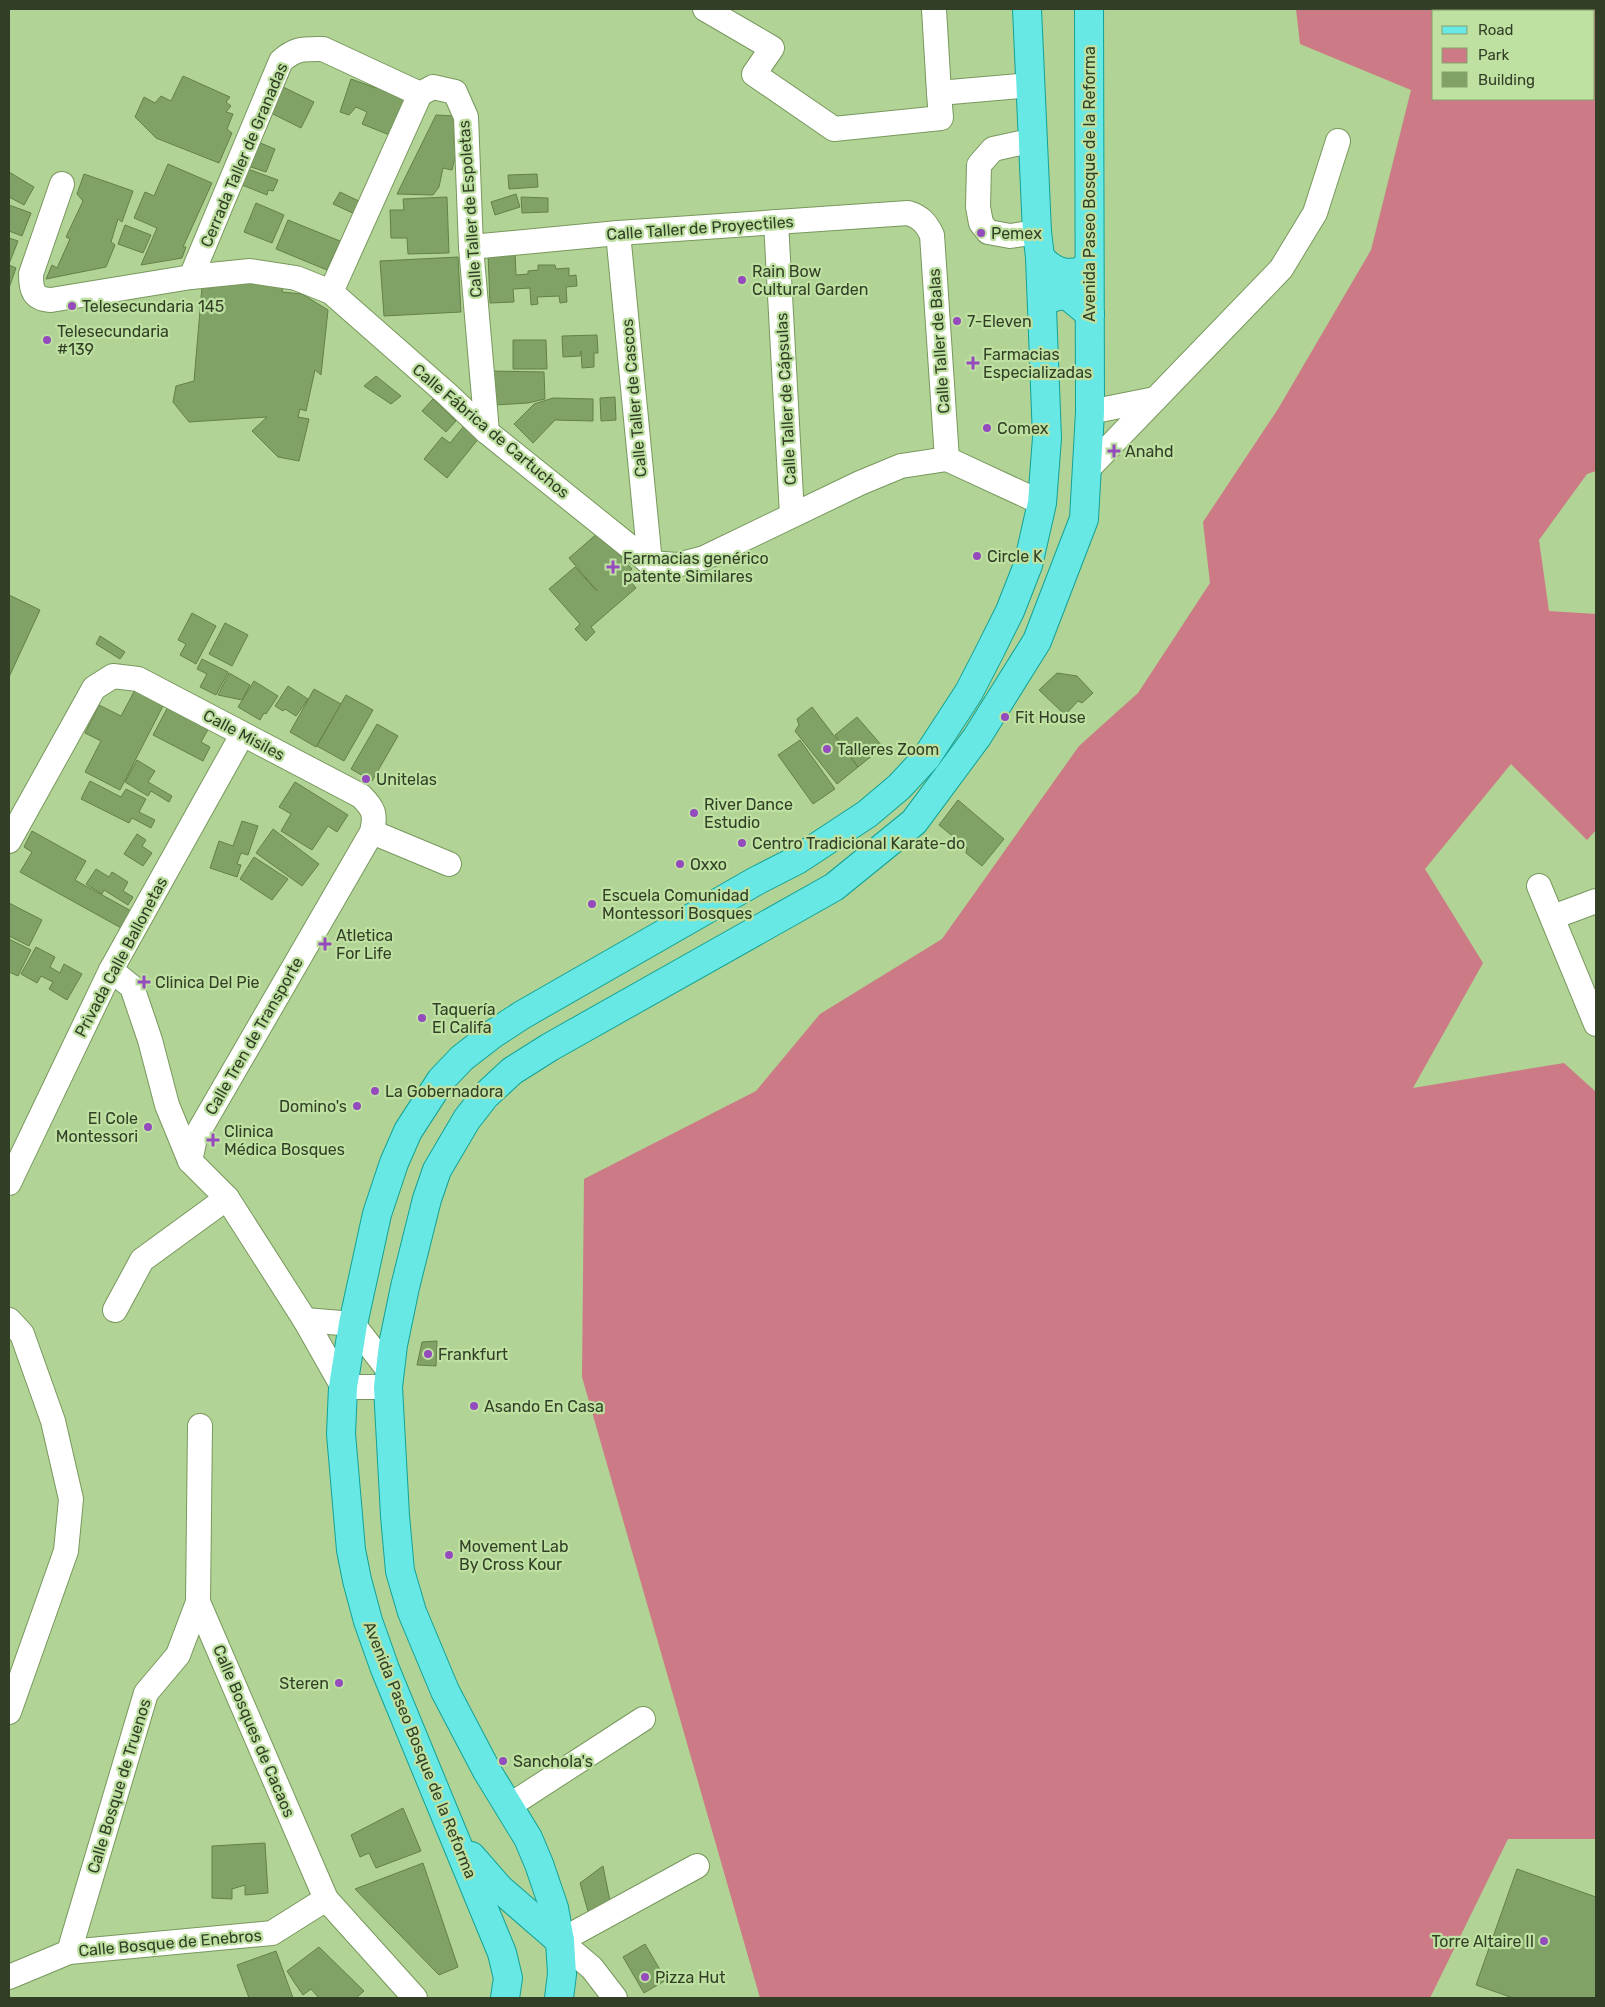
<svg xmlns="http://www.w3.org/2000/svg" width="1605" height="2007" viewBox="0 0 1605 2007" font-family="Rubik,sans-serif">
<rect width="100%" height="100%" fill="#b1d395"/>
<path fill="#cc7a85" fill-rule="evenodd" d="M1296,9H1596V471L1587,474L1539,540L1549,611L1596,614V830L1587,840L1511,764L1425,869L1483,963L1413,1088L1564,1063L1596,1092V1839H1508L1430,1998H760L582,1377L584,1179L756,1091L820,1014L942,939L1079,746L1138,693L1210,583L1203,522L1278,409L1371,250L1411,90L1300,44ZM1434,11H1594V99H1434Z"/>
<g fill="#81a266" stroke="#628147">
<path d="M183,76L230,97L226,102L231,106L226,112L233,114L227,129L232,133L219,163L156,138L135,117L144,97L155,103L161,96L171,101Z"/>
<path d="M351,79L376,88L380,86L413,99L397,138L362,124L367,112L356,107L349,115L340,112Z"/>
<path d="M281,86L314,102L301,128L269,112Z"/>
<path d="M436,115L455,116L454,143L458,146L452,170L443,168L439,187L433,195L397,194Z"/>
<path d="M253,140L275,149L266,172L245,165Z"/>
<path d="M168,164L212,183L183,247H186L182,258L141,265L157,228L134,218L145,192L154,196Z"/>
<path d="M248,169L278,180L273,191L268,190L267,195L242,185Z"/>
<path d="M9,172L34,187L24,205L9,197Z"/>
<path d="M84,174L133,191L122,222L118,219L111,242L115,245L106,267L46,279L52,265L57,268L70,239L66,237L83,201L77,194Z"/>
<path d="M537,174L538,187L509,189L508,175Z"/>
<path d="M340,192L363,203L357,215L333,204Z"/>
<path d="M516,194L520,207L495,215L491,202Z"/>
<path d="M447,197L449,253L408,254L407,238H391L390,210H404L403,199Z"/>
<path d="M521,197L548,198V212L522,213Z"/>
<path d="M256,203L284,215L272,243L244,232Z"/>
<path d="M9,205L31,213L22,236L9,231Z"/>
<path d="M288,220L340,241L327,270L276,249Z"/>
<path d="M125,225L151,235L143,253L118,244Z"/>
<path d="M9,238L18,241L9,264Z"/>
<path d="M515,252L516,275L528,274V271L538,270V265H555L556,269L569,268V276L576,275L577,286L566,287L567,302L560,303L559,296L537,297L538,304L531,305L530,288L513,289L514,302L490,303L488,254Z"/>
<path d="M458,257L461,312L384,316L380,261Z"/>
<path d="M9,265L16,268L9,288Z"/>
<path d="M213,280L283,286L282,292L302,294L328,310L321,375L315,370L306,411L300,409L298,417L309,419L299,461L278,457L252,431L267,417L189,422L173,402L176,386L194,381L202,287L212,288Z"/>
<path d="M597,335L598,353H594V367L582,368L581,351L580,356L563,357L562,336Z"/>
<path d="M513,340H546L547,369H513Z"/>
<path d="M491,371L544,372L545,399L528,403L495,405Z"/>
<path d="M376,376L401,396L391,404L364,386Z"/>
<path d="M615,397L616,420L601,421L600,398Z"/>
<path d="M553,398L593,399V421L555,420L533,443L514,424L534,404Z"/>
<path d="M433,399L456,421L446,432L422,411Z"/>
<path d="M464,426L479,438L447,478L424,459L442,437L450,443Z"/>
<path d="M599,532L632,569L625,575L636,588L591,627L595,632L586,641L575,629L580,624L549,589L575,567L597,591L569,558Z"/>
<path d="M9,595L40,610L9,677Z"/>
<path d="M192,613L216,626L196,664L180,655L186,644L178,640Z"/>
<path d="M225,623L248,635L232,666L209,654Z"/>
<path d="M100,636L125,652L120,659L96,644Z"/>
<path d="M202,659L228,672L216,695L200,687L207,674L197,669Z"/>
<path d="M229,673L250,685L242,700L218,695Z"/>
<path d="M1057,673L1077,676L1093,693L1082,703L1078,701L1065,715L1039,690Z"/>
<path d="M254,681L278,696L266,714L264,713L260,720L238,707Z"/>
<path d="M288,686L308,699L296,716L285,709L283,711L275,706Z"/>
<path d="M136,688L165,702L120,790L85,772L101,741L85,733L99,705L121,716Z"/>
<path d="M314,689L341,704L316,747L290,732Z"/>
<path d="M346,695L373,710L344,761L317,746Z"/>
<path d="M169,705L210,726L201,742L210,747L203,761L153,735Z"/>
<path d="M812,707L858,767L837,784L795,731L799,725L797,719Z"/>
<path d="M857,717L883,747L858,767L835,735Z"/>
<path d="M377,724L398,736L372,781L351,769Z"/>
<path d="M800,740L835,789L813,804L778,755Z"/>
<path d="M137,760L155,771L148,782L172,796L169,802L151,791L148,796L125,782Z"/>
<path d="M90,781L121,797L126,789L146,799L139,812L155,820L151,828L132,818L129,823L81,799Z"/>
<path d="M295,782L348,815L337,832L328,826L312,850L281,831L291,814L279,807Z"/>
<path d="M958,800L1004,839L982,866L966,853L967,848L939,825Z"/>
<path d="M242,821L258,826L248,855L241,853L237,864L241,865L237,877L210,868L219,841L233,846Z"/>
<path d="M273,829L319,864L302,886L256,853Z"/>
<path d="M32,831L86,861L75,880L133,912L123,929L20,872L32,852L24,847Z"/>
<path d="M137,834L146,840L142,846L152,853L143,866L124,854Z"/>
<path d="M254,857L288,879L272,900L240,879Z"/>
<path d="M96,869L109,877L112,872L128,882L123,891L133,897L128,905L104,890L102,894L86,884Z"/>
<path d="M9,903L42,920L29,946L9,936Z"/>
<path d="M9,939L31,950L18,976L9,972Z"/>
<path d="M36,947L55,957L50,967L60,973L64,964L82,974L67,1000L49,989L53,982L41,976L37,983L21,974Z"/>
<path d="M437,1341L436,1366L417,1365L422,1342Z"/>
<path d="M403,1808L421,1851L376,1868L369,1853L360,1857L351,1835Z"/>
<path d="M265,1843L268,1893L245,1895V1885L232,1889V1899L212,1898V1846Z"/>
<path d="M423,1863L458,1967L439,1975L355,1889Z"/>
<path d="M603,1866L610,1901L589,1915L580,1883Z"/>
<path d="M1517,1869L1596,1897V1998H1513L1476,1985Z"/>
<path d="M645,1944L666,1980L644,1993L623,1957Z"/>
<path d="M319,1947L364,1991L356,1998H319L311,1989L303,1995L294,1982L287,1971Z"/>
<path d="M276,1951L293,1998H249L237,1965Z"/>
</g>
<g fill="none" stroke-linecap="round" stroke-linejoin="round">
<g stroke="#78985d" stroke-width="26">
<g id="minor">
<path d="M705,9L772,48L754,74L834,129L941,118L939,93"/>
<path d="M934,9L939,93L1031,85"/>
<path d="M1034,140L993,149L979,165L978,207L981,223L988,232L1010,236L1037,232"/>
<path d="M62,184L31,274C31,290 33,299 51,300L191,277L250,271L296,278L331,292L447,394L487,432L650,563L677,565L704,558L860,483L901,466L947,459L1042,503"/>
<path d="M776,222L792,515"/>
<path d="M618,233L650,563"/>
<path d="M471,247L618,233L908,213C921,217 926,223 932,235L947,459"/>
<path d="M191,277L281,61C296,48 303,49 323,49L420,94"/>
<path d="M331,292L420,94L433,87L455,92L466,117L471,247L487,432"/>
<path d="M1090,412L1155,399"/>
<path d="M1086,471L1281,269L1315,213L1338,141"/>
<path d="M372,832L449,864"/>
<path d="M9,841L94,688L113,676L138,679L361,796C374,809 376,814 372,832L195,1138L190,1161"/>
<path d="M1539,886L1596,1024"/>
<path d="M1553,917L1596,901"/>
<path d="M111,970L132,987L150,1040L167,1105L190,1161L227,1198L305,1320L343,1387H388"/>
<path d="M9,1183L111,970L242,735"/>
<path d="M115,1310L142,1260L227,1198"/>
<path d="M9,1320L22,1334L53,1421L71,1499L66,1551L9,1712"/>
<path d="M305,1320L353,1324L390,1372"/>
<path d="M200,1426L198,1602L326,1899L415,1998"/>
<path d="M509,1806L643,1719"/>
<path d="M69,1952L146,1693L178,1655L198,1602"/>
<path d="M9,1977L69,1952L272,1933L326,1899"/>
<path d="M615,1998L592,1968L560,1941L697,1866"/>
</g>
</g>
<g stroke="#13a296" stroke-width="30">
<g id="major">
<path d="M1040,257C1052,271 1065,276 1082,271L1089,263"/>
<path d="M1042,301L1058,296L1067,295L1090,314"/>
<path d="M471,1856L499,1888L560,1941"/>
<path d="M505,1998L508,1978L502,1953L385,1669L368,1621L357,1580L351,1550L341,1434L343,1387L353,1324L377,1214L394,1163L408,1131L441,1080L462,1058L493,1034L522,1015L756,881L797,860L867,814L899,787L926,758L969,692L989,653L1010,611L1028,565L1042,503L1047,438L1040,257L1037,232L1027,9"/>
<path d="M559,1998L562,1974L560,1941L554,1908L539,1864L528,1838L487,1771L445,1691L412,1612L400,1571L395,1516L388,1387L393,1345L405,1287L427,1199L437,1170L467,1119L485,1096L512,1071L550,1047L834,887L914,822L977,737L1037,641L1084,519L1090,412L1089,9"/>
</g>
</g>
<use href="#minor" stroke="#fff" stroke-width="24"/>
<use href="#major" stroke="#68e8e4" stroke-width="28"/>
</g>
<g fill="#944bbd" stroke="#bee0a1" stroke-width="2">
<circle cx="981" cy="233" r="5"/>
<circle cx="742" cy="280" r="5"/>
<circle cx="72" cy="306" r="5"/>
<circle cx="957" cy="321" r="5"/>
<circle cx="47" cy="340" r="5"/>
<path d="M970.5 355.5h5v5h5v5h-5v5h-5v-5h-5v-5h5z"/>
<circle cx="987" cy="428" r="5"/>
<path d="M1111.5 443.5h5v5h5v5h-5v5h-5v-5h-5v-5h5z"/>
<circle cx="977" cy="556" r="5"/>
<path d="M610.5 559.5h5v5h5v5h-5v5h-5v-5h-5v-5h5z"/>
<circle cx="1005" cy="717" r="5"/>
<circle cx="827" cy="749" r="5"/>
<circle cx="366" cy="779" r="5"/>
<circle cx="694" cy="813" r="5"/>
<circle cx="742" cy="843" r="5"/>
<circle cx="680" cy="864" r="5"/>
<circle cx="592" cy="904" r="5"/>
<path d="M322.5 936.5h5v5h5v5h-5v5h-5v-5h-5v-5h5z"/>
<path d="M141.5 974.5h5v5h5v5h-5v5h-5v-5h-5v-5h5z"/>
<circle cx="422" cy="1018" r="5"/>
<circle cx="375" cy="1091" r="5"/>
<circle cx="357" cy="1106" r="5"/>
<circle cx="148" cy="1127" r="5"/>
<path d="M210.5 1132.5h5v5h5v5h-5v5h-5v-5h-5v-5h5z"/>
<circle cx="428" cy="1354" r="5"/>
<circle cx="474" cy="1406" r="5"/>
<circle cx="449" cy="1555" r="5"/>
<circle cx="339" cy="1683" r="5"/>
<circle cx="503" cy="1761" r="5"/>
<circle cx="1544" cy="1941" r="5"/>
<circle cx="645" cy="1977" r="5"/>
</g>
<g text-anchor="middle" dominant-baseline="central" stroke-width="4.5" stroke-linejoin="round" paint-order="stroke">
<g font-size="16" fill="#323f26" stroke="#bee0a1">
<text transform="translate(244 155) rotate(-67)">Cerrada Taller de Granadas</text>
<text transform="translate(1089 184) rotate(-90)">Avenida Paseo Bosque de la Reforma</text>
<text transform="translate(470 209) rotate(-94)">Calle Taller de Espoletas</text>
<text transform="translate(700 228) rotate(-4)">Calle Taller de Proyectiles</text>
<text transform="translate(939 341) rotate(-94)">Calle Taller de Balas</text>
<text transform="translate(634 398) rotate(-95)">Calle Taller de Cascos</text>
<text transform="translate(786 399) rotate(-93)">Calle Taller de Cápsulas</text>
<text transform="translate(491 431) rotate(40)">Calle Fábrica de Cartuchos</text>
<text transform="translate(244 735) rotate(28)">Calle Misiles</text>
<text transform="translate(121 957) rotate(-62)">Privada Calle Ballonetas</text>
<text transform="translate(254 1036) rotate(-60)">Calle Tren de Transporte</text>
<text transform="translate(254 1731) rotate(67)">Calle Bosques de Cacaos</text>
<text transform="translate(420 1750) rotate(68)">Avenida Paseo Bosque de la Reforma</text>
<text transform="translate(119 1786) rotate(-73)">Calle Bosque de Truenos</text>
<text transform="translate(170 1943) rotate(-5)">Calle Bosque de Enebros</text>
</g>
<g font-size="16" fill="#323f26" stroke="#bee0a1" text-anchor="start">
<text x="991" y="233">Pemex</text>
<text x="752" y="271">Rain Bow<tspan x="752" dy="18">Cultural Garden</tspan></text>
<text x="82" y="306">Telesecundaria 145</text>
<text x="967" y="321">7-Eleven</text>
<text x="57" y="331">Telesecundaria<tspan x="57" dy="18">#139</tspan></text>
<text x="983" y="354">Farmacias<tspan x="983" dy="18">Especializadas</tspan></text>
<text x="997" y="428">Comex</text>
<text x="1125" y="451">Anahd</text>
<text x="987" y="556">Circle K</text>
<text x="623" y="558">Farmacias genérico<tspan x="623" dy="18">patente Similares</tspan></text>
<text x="1015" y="717">Fit House</text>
<text x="837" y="749">Talleres Zoom</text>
<text x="376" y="779">Unitelas</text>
<text x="704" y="804">River Dance<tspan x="704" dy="18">Estudio</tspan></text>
<text x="752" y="843">Centro Tradicional Karate-do</text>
<text x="690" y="864">Oxxo</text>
<text x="602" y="895">Escuela Comunidad<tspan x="602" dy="18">Montessori Bosques</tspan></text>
<text x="336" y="935">Atletica<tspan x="336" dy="18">For Life</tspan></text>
<text x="155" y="982">Clinica Del Pie</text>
<text x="432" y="1009">Taquería<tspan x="432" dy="18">El Califa</tspan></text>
<text x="385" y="1091">La Gobernadora</text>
<text x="347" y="1106" text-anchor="end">Domino's</text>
<text x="138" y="1118" text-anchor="end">El Cole<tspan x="138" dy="18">Montessori</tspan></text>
<text x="224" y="1131">Clinica<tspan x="224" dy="18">Médica Bosques</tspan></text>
<text x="438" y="1354">Frankfurt</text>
<text x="484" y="1406">Asando En Casa</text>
<text x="459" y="1546">Movement Lab<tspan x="459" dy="18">By Cross Kour</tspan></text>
<text x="329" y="1683" text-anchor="end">Steren</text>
<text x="513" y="1761">Sanchola's</text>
<text x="1534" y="1941" text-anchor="end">Torre Altaire II</text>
<text x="655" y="1977">Pizza Hut</text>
</g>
</g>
<rect width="1605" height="2007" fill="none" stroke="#323f26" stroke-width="20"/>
<rect x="1432" y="10" width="162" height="90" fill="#bee0a1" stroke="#86a070"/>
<rect x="1442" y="26" width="25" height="8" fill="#68e8e4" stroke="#86a070"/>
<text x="1478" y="35" font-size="15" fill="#323f26">Road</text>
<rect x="1442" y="48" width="25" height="15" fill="#cc7a85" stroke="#86a070"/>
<text x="1478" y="60" font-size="15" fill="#323f26">Park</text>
<rect x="1442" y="72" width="25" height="15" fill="#81a266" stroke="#86a070"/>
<text x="1478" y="85" font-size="15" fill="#323f26">Building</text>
</svg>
